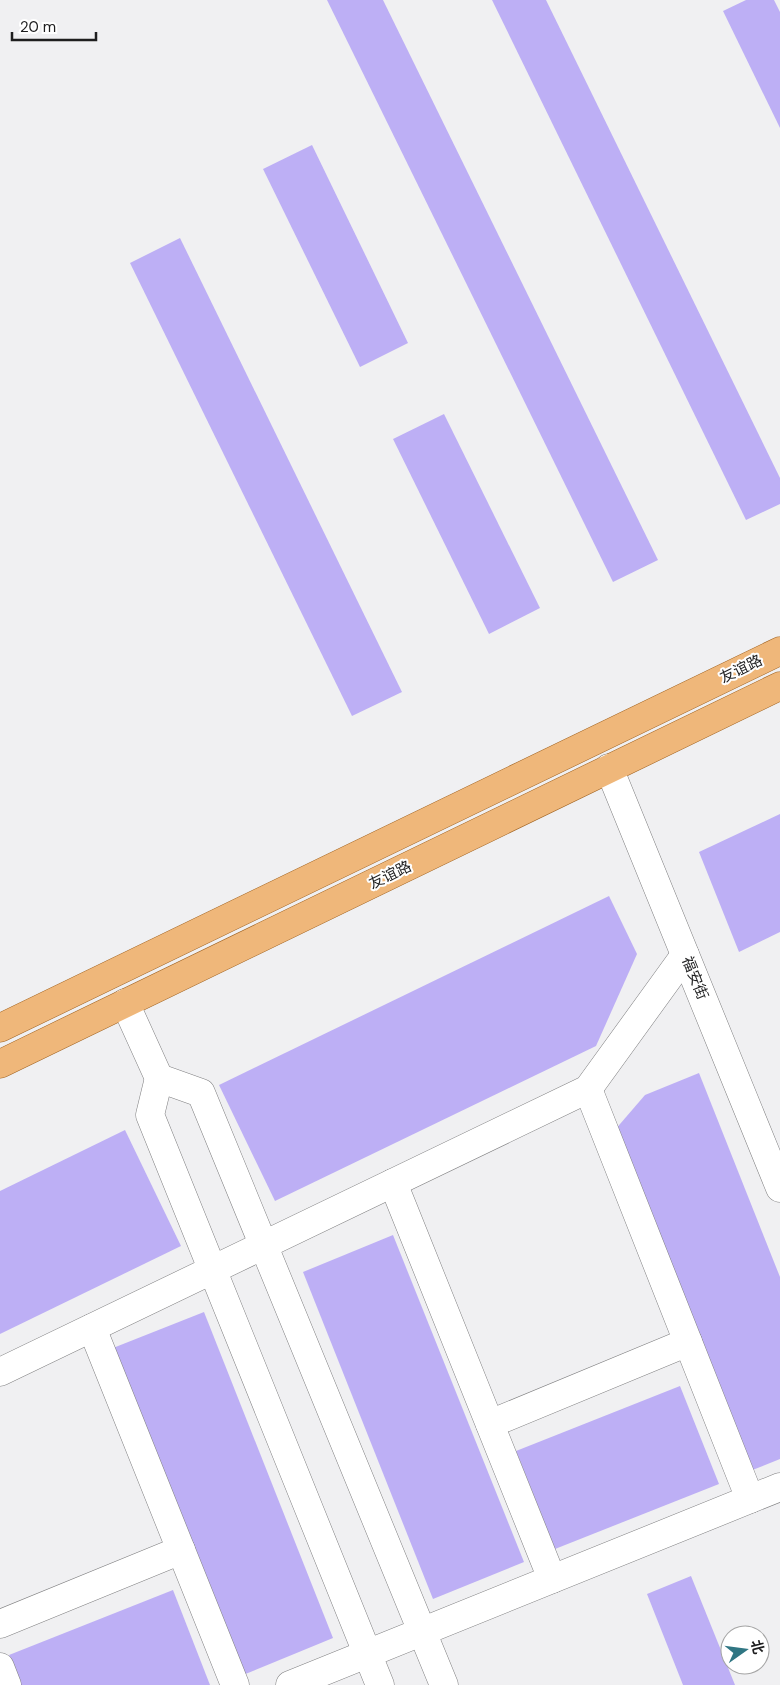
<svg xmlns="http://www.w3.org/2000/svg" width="780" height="1685" viewBox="0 0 780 1685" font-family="'DM Sans','Noto Sans SC',sans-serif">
<rect width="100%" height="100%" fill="#f0f0f2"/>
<g fill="#bdaff5">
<path d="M327,0H383L658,560L613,582Z"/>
<path d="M492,0H546L780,478V504L746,520Z"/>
<path d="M746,0H774L780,12V128L723,11Z"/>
<path d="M312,145L408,343L360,367L263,169Z"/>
<path d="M180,238L402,692L352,716L130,263Z"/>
<path d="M444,414L540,608L489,634L393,439Z"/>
<path d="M780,814V932L739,952L699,852Z"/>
<path d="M609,896L637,954L596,1046L275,1201L219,1085Z"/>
<path d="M699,1073L780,1277V1459L750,1471L614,1131L645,1095Z"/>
<path d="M125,1130L181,1246L0,1334V1191Z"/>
<path d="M393,1235L524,1562L433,1599L303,1272Z"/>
<path d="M204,1312L333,1638L243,1675L113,1348Z"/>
<path d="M680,1386L719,1484L555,1549L516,1451Z"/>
<path d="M691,1576L735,1685H683L647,1594Z"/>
<path d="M173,1590L210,1685H21L9,1655Z"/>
</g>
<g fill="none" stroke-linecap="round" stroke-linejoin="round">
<g stroke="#808082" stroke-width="29">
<g id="minor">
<path d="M609,768L780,1188"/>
<path d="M125,1003L159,1078"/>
<path d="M588,1089L750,1499"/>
<path d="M393,1183L552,1579"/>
<path d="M92,1328L235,1685"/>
<path d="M0,1372L588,1089L685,955"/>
<path d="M490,1424L688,1342"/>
<path d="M0,1624L181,1550"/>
<path d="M0,1667L7,1685"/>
<path d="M290,1685L780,1487"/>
<path d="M380,1685L150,1115L159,1078L201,1093L444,1685"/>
</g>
</g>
<g stroke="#9f6221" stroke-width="29">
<g id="major">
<path d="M0,1028L780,651"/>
<path d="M0,1064L780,686"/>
</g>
</g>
<use href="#minor" stroke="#fff" stroke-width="28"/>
<use href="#major" stroke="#efb77a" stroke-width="28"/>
</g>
<g text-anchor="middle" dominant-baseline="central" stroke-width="4" stroke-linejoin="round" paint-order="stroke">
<g font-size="15" fill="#1e1e1f" stroke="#fff">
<text transform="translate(741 669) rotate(-26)">友谊路</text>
<text transform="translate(390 875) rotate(-26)">友谊路</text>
<text transform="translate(695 978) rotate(68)">福安街</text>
</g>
</g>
<g transform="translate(745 1650) rotate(76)"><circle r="24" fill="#ffffff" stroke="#a5a5a5"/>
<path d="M0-4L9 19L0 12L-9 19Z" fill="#307683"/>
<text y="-8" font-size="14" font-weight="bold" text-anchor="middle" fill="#1e1e1f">北</text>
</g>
<path d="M12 32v8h84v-8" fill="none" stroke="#1e1e1f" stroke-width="2.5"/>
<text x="20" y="32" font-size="15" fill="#1e1e1f" stroke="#ffffff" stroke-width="4" paint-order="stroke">20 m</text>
</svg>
